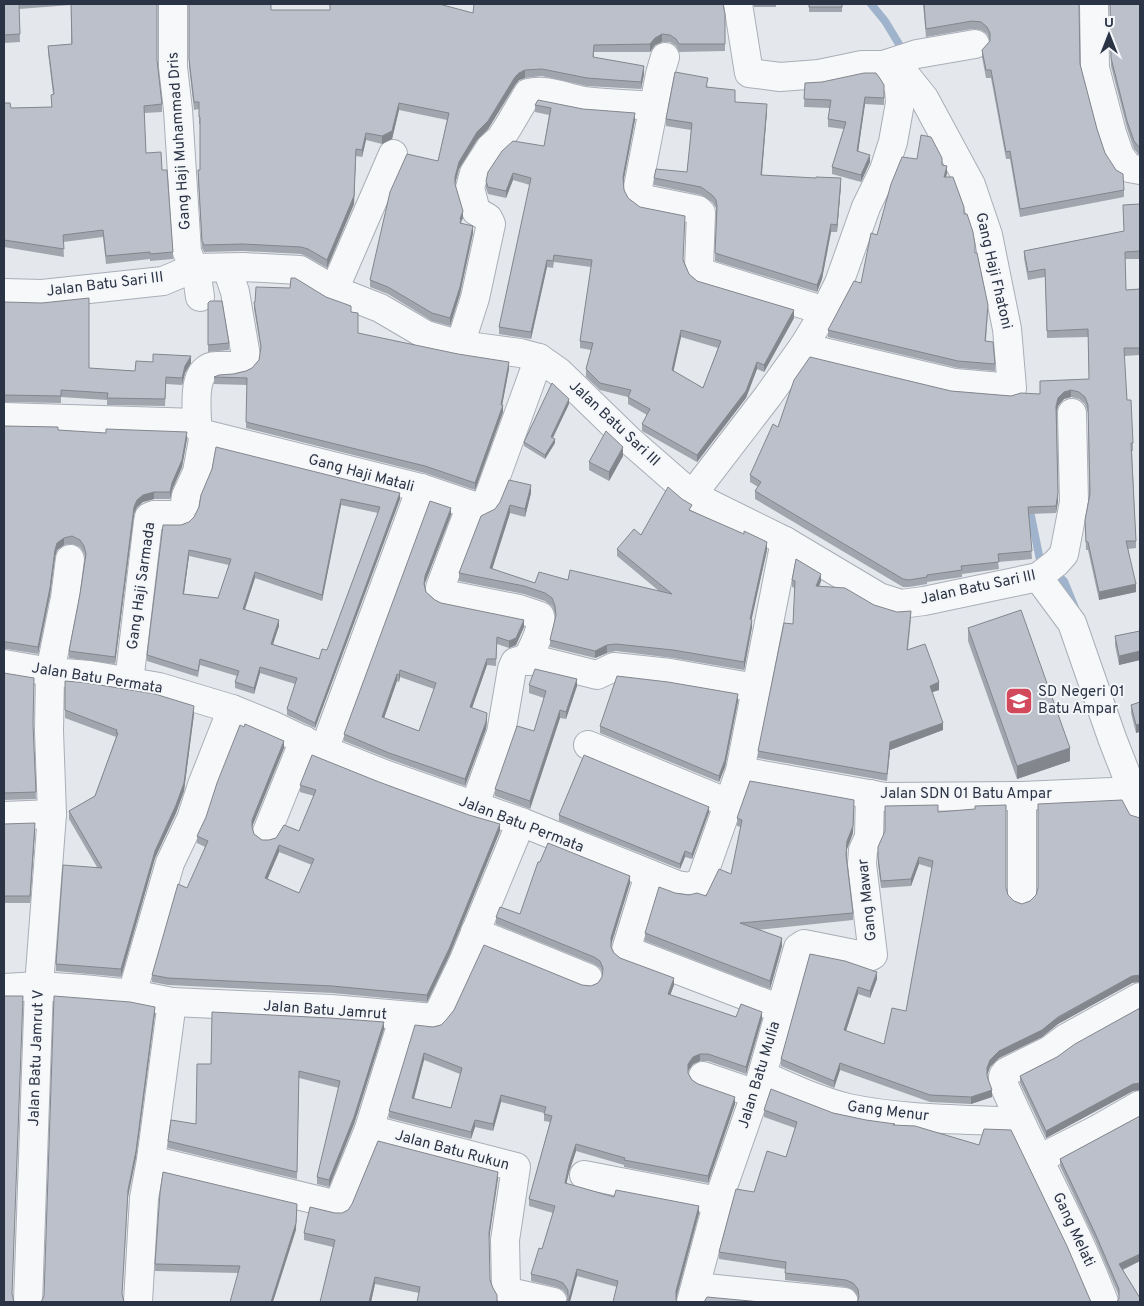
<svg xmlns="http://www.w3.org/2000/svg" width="1144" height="1306" viewBox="0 0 1144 1306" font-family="Overpass,sans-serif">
<rect width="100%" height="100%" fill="#e4e7ec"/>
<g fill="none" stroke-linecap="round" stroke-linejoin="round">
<g stroke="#9fb4cc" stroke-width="8">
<path d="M871,4L885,21L905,54"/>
<path d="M1029,506L1040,560L1064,581L1075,608"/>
</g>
<g stroke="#a9aeb7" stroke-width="30">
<g id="minor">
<path d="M173,4V67L178,110L187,252L197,276L200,297"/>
<path d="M738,4L749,73L780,77L819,74L862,65H883L917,54L975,44"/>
<path d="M1094,4L1095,68L1112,133L1120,156L1129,168L1140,170"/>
<path d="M665,57L660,74L638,187L639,194L644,199L698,210L701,213L699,268L702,273L825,311"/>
<path d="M227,268L235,292L246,356L244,362C236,367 227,366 217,366C191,366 197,406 197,423L199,429L204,434L421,488L480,508L486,504L539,358"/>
<path d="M334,290L393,154"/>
<path d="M4,293L42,294L163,281L194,268L243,267L300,270L334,290L380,308L426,335L460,345L520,353L539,358L559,372L629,440L692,495L785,541L879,597L901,604L924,601L1038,577L1056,563L1064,554L1074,502L1072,413"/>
<path d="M460,345L475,298L491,224L488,218L476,211L470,188L474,173L490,148L500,139L508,127L528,93C547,88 566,98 585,101C607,104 631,104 654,106"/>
<path d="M803,347L955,383L1012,388L1007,329L988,235L971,185L924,98L900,68L888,64"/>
<path d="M4,417L197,423"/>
<path d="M692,495L768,396L803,347L825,311L839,283L866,207L884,170L893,142L900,103L899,88L892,75L884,66"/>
<path d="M471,505L440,588V591L444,594L519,609L540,616C544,630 532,648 526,661"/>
<path d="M1038,577L1072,623L1112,738L1140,810"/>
<path d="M4,664L50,672L90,675L159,687L232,709L274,726L324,750L384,774L521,822L677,885L691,887L701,881L740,771L785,541"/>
<path d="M129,682L148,522L149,517L154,515H181L184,510L186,496L197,472L204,434"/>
<path d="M588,745L728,803"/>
<path d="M324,750L421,488"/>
<path d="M740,771L885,797L1022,796L1134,791L1140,789"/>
<path d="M1022,796V895"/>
<path d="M474,807L501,733L512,669L515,662L521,660L545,662L597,675L614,667L670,673L756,688"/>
<path d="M4,816L52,814"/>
<path d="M267,832L304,740"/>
<path d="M649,875L626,950L780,1009"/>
<path d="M475,932L588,978"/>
<path d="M4,988L39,986L83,989L132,994L172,1002L331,1009L434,1018L440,1010L463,962L521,822"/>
<path d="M132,994L170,863L191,819L202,785L232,709"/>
<path d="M762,1075C790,1087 818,1101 848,1108C904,1120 963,1119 1020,1122"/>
<path d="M703,1076L756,1094"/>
<path d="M369,1129L516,1167L505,1240L506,1287L509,1292L553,1302"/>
<path d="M1039,1159L1098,1129L1140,1105"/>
<path d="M151,1160L338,1205L369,1129L404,1016"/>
<path d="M584,1175L718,1201"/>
<path d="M696,1287L844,1302"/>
<path d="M28,1302L39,986L52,814L49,731L50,672L65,598L70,559"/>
<path d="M138,1302L144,1198L151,1160L172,1002"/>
<path d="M691,1302L718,1201L762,1075L798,948L804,944L869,957L873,955L862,864L863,850L869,837L870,794"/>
<path d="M1104,1302C1076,1227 1035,1157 1003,1083V1076L1006,1072L1050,1050L1066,1038L1140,997"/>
</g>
</g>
<use href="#minor" stroke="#f7f8fa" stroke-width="28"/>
</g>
<g fill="#a1a5ae" fill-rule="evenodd">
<path d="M4,4H157V60L162,104V112L144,113L146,153L162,170L173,252V259L150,261V259L106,264L103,237L63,242L64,257L4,247V103L11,108L52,107L51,95L53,94L48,53V46L71,44V5L19,9L20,42L4,43Z"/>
<path d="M189,4L271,10L473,13L725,14V51L679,52L676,46L670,42H662L655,45L650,52H594V57L644,74L641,89L587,86L542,76L525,78L519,80L515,85L488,129L477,140L459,169L455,184L463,218L461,223L473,233L460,294L450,326L432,321L388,294L370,287V280L438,161L447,120L399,110L392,139L382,144L366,140L362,157L356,156L354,204L327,268L308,257L301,254L243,251L204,252L202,248L198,177V170H200V124H199V109L194,110L189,66Z"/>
<path d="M753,4H776V7H754Z"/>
<rect x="809" y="4" width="33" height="8"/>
<path d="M911,4H1079L1080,64L1097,129L1105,153L1124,190V197L1020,217L1010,159H1006L991,78H986L982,57V50L990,41L987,34L981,30L972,29L926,37L923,4L911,5Z"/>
<path d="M1110,4H1140V154H1138L1134,149L1127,128L1111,66Z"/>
<path d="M805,83L884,85V105L865,104L858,152L870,162L861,182L832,174V167L844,129L828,127V119L830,108L804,107Z"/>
<path d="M708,85L707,88L735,102L767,111L762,175L841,185L837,232H831L822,279L817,292L715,261L716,212V208L712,202L701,195L654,185V178L687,172L691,130L666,126V119Z"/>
<path d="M535,105L635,120L623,182L624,190L628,198L684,261L689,274L697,281L794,318L764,372L757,369L746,398L697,462L642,431V424L647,415L628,404V397L600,390L586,377V369L591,350L580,348V341L591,267L554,262L553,268L547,267L531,339L499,334V327L530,185L513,180L506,198L488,194L486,188V181L544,146L549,115L535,112ZM681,337L718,348L703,388L673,371Z"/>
<path d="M942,165L947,173L946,177L964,214L975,253L988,312L986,341L995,364V371L958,368L828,337V330L861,283L877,235Z"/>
<path d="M1140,204V259H1125L1126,290L1140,289V355L1124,356L1127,400L1133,443V451H1132L1136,541V548L1128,549L1136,592L1099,600L1088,550H1086L1085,520L1089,495L1088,413L1085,404L1079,399L1071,397L1064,399L1058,406L1057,413L1058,501L1056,513L1029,514L1032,559L998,562L999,569L962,574V577L927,582V584L909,587H903L755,499V491L758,487L750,482V475L778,427L951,391L1011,396L1040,394L1089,379L1088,337L1047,338L1045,277L1028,280L1024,258V251L1124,231Z"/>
<path d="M4,302L89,368L135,371L153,362L191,363L185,373L182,385L166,384L165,406L107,405V400L61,397V403L4,402Z"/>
<path d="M254,302L351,312L358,333L509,369L502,405L503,412L475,490L425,473L246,428L247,385L214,384V377L233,374L246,371L252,368L259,360L261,350L254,309Z"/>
<path d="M208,303L229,343V350L208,352Z"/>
<path d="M569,404L553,438L555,443L545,459L524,446V442Z"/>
<path d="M4,426L58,430L187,439L182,467L172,490L170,499H154L143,502L137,507L134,514L115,664L69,658V651L80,594L85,558L84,553L80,547L72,544L64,545L57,550L55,557L50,595L38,654L7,649H4Z"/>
<path d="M623,456L609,481L589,470V462Z"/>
<path d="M531,493L525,517L510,513L492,569L535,583L568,580L659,591L617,556V549L641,535L692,511L767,550L751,619L752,627L744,670L673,658L616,651L607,653L595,658L550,647V640L556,617L555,614L552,606L545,601L524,594L459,581V573L495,509Z"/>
<path d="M201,495L400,499L315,728L287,715V709L295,684L260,673L254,694L235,688V682L237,676L200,665L198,677L147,661V655L181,525L189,522L194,517L199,507ZM341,505L378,513L327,650L319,659L273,644L279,626L245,609L255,578L322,601ZM189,556L229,565L218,598L184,594Z"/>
<path d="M451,515L425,583V586L426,592L435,600L441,603L524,627L516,645L509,648L497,644L496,666L487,665L472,708L487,720L486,729L465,786L389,759L344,741V734ZM400,677L434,689L419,731L384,718L397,681L399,682Z"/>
<path d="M792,580L821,581L819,587L874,605L911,618L908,650L939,690L932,692L943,730L890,750L887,781L758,758V751L793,624L795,588L792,587Z"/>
<path d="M968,628L1070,761L1017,779L968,641Z"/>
<path d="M1140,631V660L1119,665L1115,645V636Z"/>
<path d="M4,673L33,726L36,799L4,800Z"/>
<path d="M65,681L194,714L184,791L176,813L155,858L121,977L56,971V964L97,867L69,819V811L95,796L116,737L65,718Z"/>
<path d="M529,685L577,686L566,719L560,718L530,809L495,796V789L534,731L544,698L529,693Z"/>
<path d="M738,701L725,767L719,782L600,733V726Z"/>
<path d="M1140,702L1136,733L1131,713V705Z"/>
<path d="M284,748L252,827V828L254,834L262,840H269L299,831L314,796L300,792V785L500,831L449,956L427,1002L332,993L168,985L152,982V975L205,847L197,843V836ZM279,852L312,865L299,893L267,879Z"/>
<path d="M709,812L692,859L685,857L680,869L559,821V815Z"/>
<path d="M938,812L1006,888L1008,895L1014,901L1022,904L1030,901L1130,815L1132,983L1058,1024L1042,1037L999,1058L990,1067L987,1075L992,1097L971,1104L930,1102L840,1070L834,1088L781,1066V1059L810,954L877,979L870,998L858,994L846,1031L884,1044L906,1011L932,868L919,864L911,886L881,888L878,864V857Z"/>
<path d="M737,818L853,833L847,849V858L853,913V920L758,930L782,946L770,989L645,941V933L675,893L706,896L731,874L741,827L737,826Z"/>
<path d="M4,824L35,830L30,903H4Z"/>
<path d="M630,883L611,945L614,953L620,958L674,985L670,995L736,1017L762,1019L746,1074L708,1061H700L693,1064L688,1071V1073L692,1080L698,1084L735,1104L708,1183L624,1167V1165L576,1151L569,1172L566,1184L614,1197L699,1213L676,1300L617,1287L577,1276L568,1299V1297L563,1290L556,1287L531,1281V1274L542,1249L553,1213L529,1206V1199L550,1122L544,1121V1113L501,1102L493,1131L475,1127L471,1139L389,1118V1111L433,1027L582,985L591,986L598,983L602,977L603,974L600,968L594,964L496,924V917L520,914ZM424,1060L460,1074L451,1108L414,1099Z"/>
<path d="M1140,1008V1090L1133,1091L1046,1138L1020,1083V1076L1057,1057Z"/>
<path d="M384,1029L354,1124L329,1187L317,1184V1177L339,1088L299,1078L297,1179L168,1148V1141L196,1124L211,1064Z"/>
<path d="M764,1110L833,1113L866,1120L895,1125L1089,1301L859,1299L858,1296L853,1290L846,1287L785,1280V1269L719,1259V1252L754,1192L786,1157L795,1128L764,1117Z"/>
<path d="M1140,1116V1261L1123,1270L1140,1298L1119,1299V1296L1095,1240L1060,1166V1159Z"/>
<path d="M498,1179L419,1293L375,1284L371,1302H320L333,1247L304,1240V1233L335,1213H342Z"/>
<path d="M296,1230L238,1273L155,1271V1264Z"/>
</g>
<g fill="#83868d">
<path d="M662,34V42L655,45L650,52V44L655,38Z"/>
<path d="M644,66V74L641,89V82Z"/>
<path d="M525,70V78L519,80L515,85L488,129L477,140L459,169L455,184V177L459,162L477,132L515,77L519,73Z"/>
<path d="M865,97V104L857,159V151Z"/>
<path d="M399,103V110L392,139L382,144V136Z"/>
<path d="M767,104V111L761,182V175Z"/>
<path d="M635,113V120L623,184V177Z"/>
<path d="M366,133V140L362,157V150Z"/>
<path d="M356,149L354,204L327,268V260Z"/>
<path d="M870,155V162L861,182V175Z"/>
<path d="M947,166V173L944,184V177Z"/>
<path d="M513,173V180L506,198V191Z"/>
<path d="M841,178V185L837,232V225Z"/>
<path d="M463,211V218L461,221V227L460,219Z"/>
<path d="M831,224V232L822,279L817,292V285Z"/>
<path d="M473,226V233L460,294L450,326V318Z"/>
<path d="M547,260V267L531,339V332Z"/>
<path d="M794,310V318L764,372V365Z"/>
<path d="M681,330V337L672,378V370Z"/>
<path d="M191,356V363L185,373L182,385V378L185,366Z"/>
<path d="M509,362V369L502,406L503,405V412L475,490V483L501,405Z"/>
<path d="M757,362V369L746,398L697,462V455Z"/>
<path d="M1071,390V397L1064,399L1058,406L1056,413V406L1058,398L1064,392Z"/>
<path d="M569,399V404L551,441V437Z"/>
<path d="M187,432V439L182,467L172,490L170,499V492L172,483Z"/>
<path d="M555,439V443L545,459V455Z"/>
<path d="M623,447V456L609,481V472Z"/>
<path d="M531,485V493L525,517V509Z"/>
<path d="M154,492V499L143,502L137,507L134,514L115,664V657L134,507L137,500L143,495Z"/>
<path d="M400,493V499L315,728V723Z"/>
<path d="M1058,493V501L1056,513V506Z"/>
<path d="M341,499V505L322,601V595Z"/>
<path d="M510,505V513L490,576V568Z"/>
<path d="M451,508V515L425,583L424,591L425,576Z"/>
<path d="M64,538V545L57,550L55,557L50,595L38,654V647L55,550L57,543Z"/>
<path d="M767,542V550L750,627V619Z"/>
<path d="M189,550V556L183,600V594Z"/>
<path d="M255,572V578L243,615V609Z"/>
<path d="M821,574V581L816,593V586Z"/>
<path d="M1136,584V592L1099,600V592Z"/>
<path d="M279,620V626L271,650V644Z"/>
<path d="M524,620V627L516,645L509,648V641Z"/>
<path d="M752,620V627L744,670V662Z"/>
<path d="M607,645V653L595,658V651Z"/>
<path d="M1140,651V660L1119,665V656Z"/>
<path d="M487,659V665L470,714V707Z"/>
<path d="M260,667V673L254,694V688Z"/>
<path d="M400,670V677L399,682V675Z"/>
<path d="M397,674V681L382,724V717Z"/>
<path d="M577,679V686L566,719V712Z"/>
<path d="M939,682V690L930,693V686Z"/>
<path d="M738,694V701L725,767L719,782V776Z"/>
<path d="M194,706V714L184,791L176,813L155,858L121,977V969Z"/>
<path d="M560,710V718L530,809V801Z"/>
<path d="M487,713V720L486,729L465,786V779Z"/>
<path d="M943,723V730L890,750L887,781L890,742Z"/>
<path d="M1140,724V732L1136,733V725Z"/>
<path d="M284,741V748L252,827V834V820Z"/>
<path d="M1070,748V761L1017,779V766Z"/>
<path d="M709,807V812L692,859V854Z"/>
<path d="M854,807L853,833L847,849L846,863L847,841Z"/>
<path d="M35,823V830L30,903V896Z"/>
<path d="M500,824V831L449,956L427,1002V995Z"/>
<path d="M279,845V852L265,885V878Z"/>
<path d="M685,851V857L680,869V864Z"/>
<path d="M919,857V864L911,886V879Z"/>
<path d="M630,876V883L611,945V938Z"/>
<path d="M782,938V946L770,989V981Z"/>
<path d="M877,972V979L870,998V991Z"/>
<path d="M1140,975V982L1132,983L1058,1024L1042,1037L999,1058L990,1067L987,1075V1068L990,1060L999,1051L1132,976Z"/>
<path d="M674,978V985L668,1001V994Z"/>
<path d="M858,987V994L844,1037V1030Z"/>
<path d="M155,1007V1014L136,1158L128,1197L122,1301L128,1190Z"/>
<path d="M762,1012V1019L746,1074V1067Z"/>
<path d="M384,1022V1029L354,1124L329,1187V1180Z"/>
<path d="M424,1053V1060L412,1105V1098Z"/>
<path d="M700,1054V1061L693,1064L688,1071V1064L693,1057Z"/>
<path d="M840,1063V1070L834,1088V1081Z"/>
<path d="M1140,1083V1090L1133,1091L1046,1138V1131L1133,1084Z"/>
<path d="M992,1090V1097L971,1104V1097Z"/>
<path d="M501,1095V1102L493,1131V1124Z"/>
<path d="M735,1097V1104L708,1183V1176Z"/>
<path d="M475,1120V1127L471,1139V1132Z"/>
<path d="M576,1144V1151L569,1172L565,1190V1183L569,1165Z"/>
<path d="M498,1172V1179L489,1240V1233Z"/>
<path d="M297,1204L296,1230L273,1302H271Z"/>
<path d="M699,1206V1213L676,1298V1291Z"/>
<path d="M1140,1254V1261L1119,1271V1264Z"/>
<path d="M577,1269V1276L570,1302H568Z"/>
<path d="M375,1277V1284L371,1302H369Z"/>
</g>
<g fill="#bbc0ca" stroke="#83868d" fill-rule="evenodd">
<path d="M4,4H19L20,34L4,35Z"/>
<path d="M71,4H157V60L162,104L144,106L146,153L161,152L162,170H167L173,252L150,254V252L106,256L103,230L63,235L64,249L4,240V103H10L11,108L52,107L51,95L54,94L48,46L72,44Z"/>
<path d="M189,4H271V10H330V4H439L473,13L474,4H723L725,14V44H679L676,39L670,35L662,34L655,38L650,44L594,45L593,57L644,66L641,82L587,78L542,69L525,70L519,73L515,77L488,121L477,132L459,162L455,177V184L463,211L460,219H461L460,223L473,226L460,287L450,318L432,313L388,287L370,280L390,192L407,154L438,161L449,113L399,103L392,131L382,136L366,133L362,150L356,149L354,196L327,260L308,249L301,247L243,244L204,245L202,241L198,170H200V117H199V102H194L189,59Z"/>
<rect x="809" y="4" width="33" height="3"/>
<path d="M924,4H1079L1080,64L1097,129L1105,153L1116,170L1123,174L1124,190L1020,209L1010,151L1006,152L991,70H986L982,50L990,41V33L987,27L981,22L972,21L926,29Z"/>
<path d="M1110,4H1140V147L1138,146L1134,141L1127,121L1111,58Z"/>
<path d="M675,72L708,78L706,87L735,90V102L767,104L761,175L816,178V177L841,178L837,225L831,224L822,272L817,285L715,253L717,206L716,200L712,195L701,187L654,178L656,169L687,172L692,123L666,119Z"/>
<path d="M864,73H876L879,77L884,85V98L865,97L857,151L870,155L861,175L832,167L846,122L828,119L831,100L804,99L805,83L822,82Z"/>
<path d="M538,100L583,109L635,113L623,177L624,190L628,198L640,207L685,216L683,260L689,274L697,281L794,310L764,365L757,362L746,391L697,455L642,424L650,409L628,397L631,390L600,383L586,369L593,343L580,341L592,260L554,255L553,261L547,260L531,332L499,327L531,178L513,173L506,191L488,187L486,181L488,172L502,151L513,141L544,146L551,108L535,105ZM681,330L721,341L703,388L672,370Z"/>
<path d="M921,135L931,137L942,158V165L947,166L944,177H953L964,207V214H967L973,232L975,245V253H977L988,305L985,341L993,342L995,364L958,361L828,330L854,281L861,283L871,233L877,235L891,184L902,157L917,159Z"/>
<path d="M1140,204V251L1125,252L1126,290L1140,289V348H1124L1127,400H1131L1133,443H1131L1136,541H1126L1136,584L1099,592L1088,542H1086L1085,520L1090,494L1088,405L1085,397L1079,392L1071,390L1064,392L1058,398L1056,406L1058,493L1056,506L1028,507L1032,551L998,554L999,562L961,566L962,570L927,575V577L909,580L903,579L755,491L761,482L750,475L773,424L778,427L794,380L810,357L951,391L1011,396L1021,393L1040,394V381L1089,379L1088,329L1047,331L1045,269L1028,272L1024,251L1124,231L1123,205Z"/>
<path d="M291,278H295L326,297L351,306V312L358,313V333L458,354L509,362L501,405H503L475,483L425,466L246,422L247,378L214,377L219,375L233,374L246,371L252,368L259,360L261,347L254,302H255L256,287L290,288Z"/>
<path d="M89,298V368L135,371L136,361L153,362V354L191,356L185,366L182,378L166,377L165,399L107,398L108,393L61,390V396L4,395V302L42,303Z"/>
<path d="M210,301H222L229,343L208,345V303Z"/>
<path d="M552,383L569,399L551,437L555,439L545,455L524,442Z"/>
<path d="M4,426L58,427V430L106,433V429L187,432L182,460L172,483L170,492H154L143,495L137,500L134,507L115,657L69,651L80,594L86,554L84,546L80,540L72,536L64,538L57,543L55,550L50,588L38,647L7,642H4Z"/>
<path d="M606,431L623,447L609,472L589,462Z"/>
<path d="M216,447L400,493L315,723L287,709L297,678L260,667L254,688L235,682L239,671L200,659L198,671L147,655L163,525H181L189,522L194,517L199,507L201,495L212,469ZM341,499L380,507L327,650L322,649L319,659L271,644L279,620L243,609L255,572L322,595ZM189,550L231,559L218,598L183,594Z"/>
<path d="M509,480L531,485L525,509L510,505L490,568L535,583L539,572L568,580L570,570L672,594L617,549L634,529L641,535L668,487L682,499L692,505L689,510L744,534V531L767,542L750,619L752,620L744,662L673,650L616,644L607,645L595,651L550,640L556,615L555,606L552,598L545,593L524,586L459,573L481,516L495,509L500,502Z"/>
<path d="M430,501L451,508L425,576L424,584L426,592L435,600L441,603L524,620L516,638L509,641L497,637L496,659H487L470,707L487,713L486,722L465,779L389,753L344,734ZM400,670L436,683L419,731L382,717L397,674L399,675Z"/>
<path d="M796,559L821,574L816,586L845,588L874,605L897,612L911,611L907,650L925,644L939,682L930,686L943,723L890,742L887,774L758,751L784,623L793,624L795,581L792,580Z"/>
<path d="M1021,610L1070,748L1017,766L968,628Z"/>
<path d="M1140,631V651L1119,656L1115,636Z"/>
<path d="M535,669L577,679L566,712L560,710L530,801L495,789L517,726L534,731L546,691L529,685Z"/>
<path d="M4,673L34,678L33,724L36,792L4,793Z"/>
<path d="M617,676L668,682L738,694L725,760L719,776L600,726Z"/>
<path d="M65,681L88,683L155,694L194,706L184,783L176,805L155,851L121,969L56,964L63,865L102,868L69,811L95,796L118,733H116L117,730L65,710Z"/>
<path d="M1140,702V724L1136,725L1131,705Z"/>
<path d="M245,724L284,741L252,820V827L254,834L262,840H269L276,838L284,825L299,831L316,790L300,785L312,755L379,782L469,815L500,824L449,949L427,995L332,986L168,978L152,975L178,884L187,888L208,841L197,836L206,817L217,783L240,725L244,727ZM279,845L314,859L299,893L265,878Z"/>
<path d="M584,755L709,807L692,854L685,851L680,864L559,815Z"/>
<path d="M750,781L854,800L853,826L847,841L846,855L853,913L740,923L782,938L770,981L645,933L659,887L675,893L689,895L697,893L706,896L719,869L731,874L742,820L737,818Z"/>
<path d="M1122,800L1130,815L1140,818V975L1132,976L1058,1017L1042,1030L999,1051L990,1060L987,1068V1076L992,1090L971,1097L930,1095L840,1063L834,1081L781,1059L810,954L845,961L877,972L870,991L858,987L844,1030L884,1044L892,1008L906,1011L933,861L919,857L911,879L881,881L878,857V847L885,831V806L938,805V812L975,809V806L1006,805V888L1008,895L1014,901L1022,904L1030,901L1036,895L1038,888V804Z"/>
<path d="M35,823L30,896H4V824Z"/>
<path d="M548,843L630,876L611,938V947L614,953L620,958L674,978L668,994L736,1017L741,1004L762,1012L746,1067L708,1054H700L693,1057L688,1064V1073L692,1080L698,1084L735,1097L708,1176L624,1160L625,1158L576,1144L569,1165L565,1183L614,1197L616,1190L699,1206L676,1291V1300L678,1302H613L618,1281L577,1269L568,1302H566L568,1298V1290L563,1283L556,1280L531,1274L539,1248L542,1249L555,1206L529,1199L552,1116L544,1114L546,1107L501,1095L493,1124L475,1120L471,1132L389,1111L415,1025L433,1027L441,1025L446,1020L454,1010L484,945L582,985L591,986L598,983L602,977L603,968L600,961L594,957L496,917L500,907L520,914L538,862H540ZM424,1053L462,1068L451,1108L412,1098Z"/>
<path d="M4,996H23L12,1294L14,1302H4Z"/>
<path d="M54,996L130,1002L155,1007L136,1151L128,1190L122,1294L124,1302H41L44,1296Z"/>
<path d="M1140,1008V1083L1133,1084L1046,1131L1020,1076L1057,1057L1075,1044Z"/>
<path d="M212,1012L330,1018L384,1022L354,1117L329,1180L317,1177L340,1081L299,1071L297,1172L168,1141L171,1120L196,1124L197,1064H211Z"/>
<path d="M771,1089L833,1113L866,1120L895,1124L893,1125L915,1126L979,1145L984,1129L1011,1130L1067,1246L1091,1302H857L859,1297L858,1289L853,1283L846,1280L785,1273L786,1262L719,1252L736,1189L754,1192L767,1151L786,1157L797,1122L764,1110Z"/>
<path d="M1140,1116V1254L1119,1264L1140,1298V1302H1117L1119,1298V1289L1095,1233L1060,1159Z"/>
<path d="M378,1141L498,1172L489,1233L490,1280L493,1288L497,1295V1302H417L420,1287L375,1277L369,1302H320L335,1240L304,1233L310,1207L335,1213H342L348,1210L352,1204Z"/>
<path d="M163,1172L297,1204L296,1223L271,1302H230L240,1266L155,1264L160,1193Z"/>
<path d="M707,1297L761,1302H704Z"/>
</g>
<defs>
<g id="school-square" transform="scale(1.4375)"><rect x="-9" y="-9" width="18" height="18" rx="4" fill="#d1495b" stroke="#f4f6f9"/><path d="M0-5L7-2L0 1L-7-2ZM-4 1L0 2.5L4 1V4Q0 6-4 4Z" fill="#fff"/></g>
</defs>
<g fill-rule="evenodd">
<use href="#school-square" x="1019" y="701"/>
</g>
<g text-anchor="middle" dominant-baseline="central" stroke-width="4" stroke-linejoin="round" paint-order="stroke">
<g font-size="15" fill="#2b3445" stroke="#f4f6f9">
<text transform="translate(180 141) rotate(-94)">Gang Haji Muhammad Dris</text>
<text transform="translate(993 271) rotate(77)">Gang Haji Fhatoni</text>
<text transform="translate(105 285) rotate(-7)">Jalan Batu Sari III</text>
<text transform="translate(614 424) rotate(43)">Jalan Batu Sari III</text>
<text transform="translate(361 474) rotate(15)">Gang Haji Matali</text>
<text transform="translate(142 586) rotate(-82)">Gang Haji Sarmada</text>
<text transform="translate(978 588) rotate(-12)">Jalan Batu Sari III</text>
<text transform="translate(97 679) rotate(9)">Jalan Batu Permata</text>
<text x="966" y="794">Jalan SDN 01 Batu Ampar</text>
<text transform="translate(521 825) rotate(21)">Jalan Batu Permata</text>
<text transform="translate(868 900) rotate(-96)">Gang Mawar</text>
<text transform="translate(325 1011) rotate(4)">Jalan Batu Jamrut</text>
<text transform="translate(37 1058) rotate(-88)">Jalan Batu Jamrut V</text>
<text transform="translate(760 1075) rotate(-73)">Jalan Batu Mulia</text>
<text transform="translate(888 1112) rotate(7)">Gang Menur</text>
<text transform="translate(452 1151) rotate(15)">Jalan Batu Rukun</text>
<text transform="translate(1073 1230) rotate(65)">Gang Melati</text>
</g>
<g font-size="15" fill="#2b3445" stroke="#f4f6f9" text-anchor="start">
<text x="1038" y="692">SD Negeri 01<tspan x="1038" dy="17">Batu Ampar</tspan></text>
</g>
</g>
<rect width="1144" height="1306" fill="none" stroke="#2b3445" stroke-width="10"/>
<g transform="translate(1109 35)" stroke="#f4f6f9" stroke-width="4" paint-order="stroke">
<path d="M0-4L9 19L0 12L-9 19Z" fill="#2b3445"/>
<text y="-8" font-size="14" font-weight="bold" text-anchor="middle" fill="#2b3445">U</text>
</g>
</svg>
